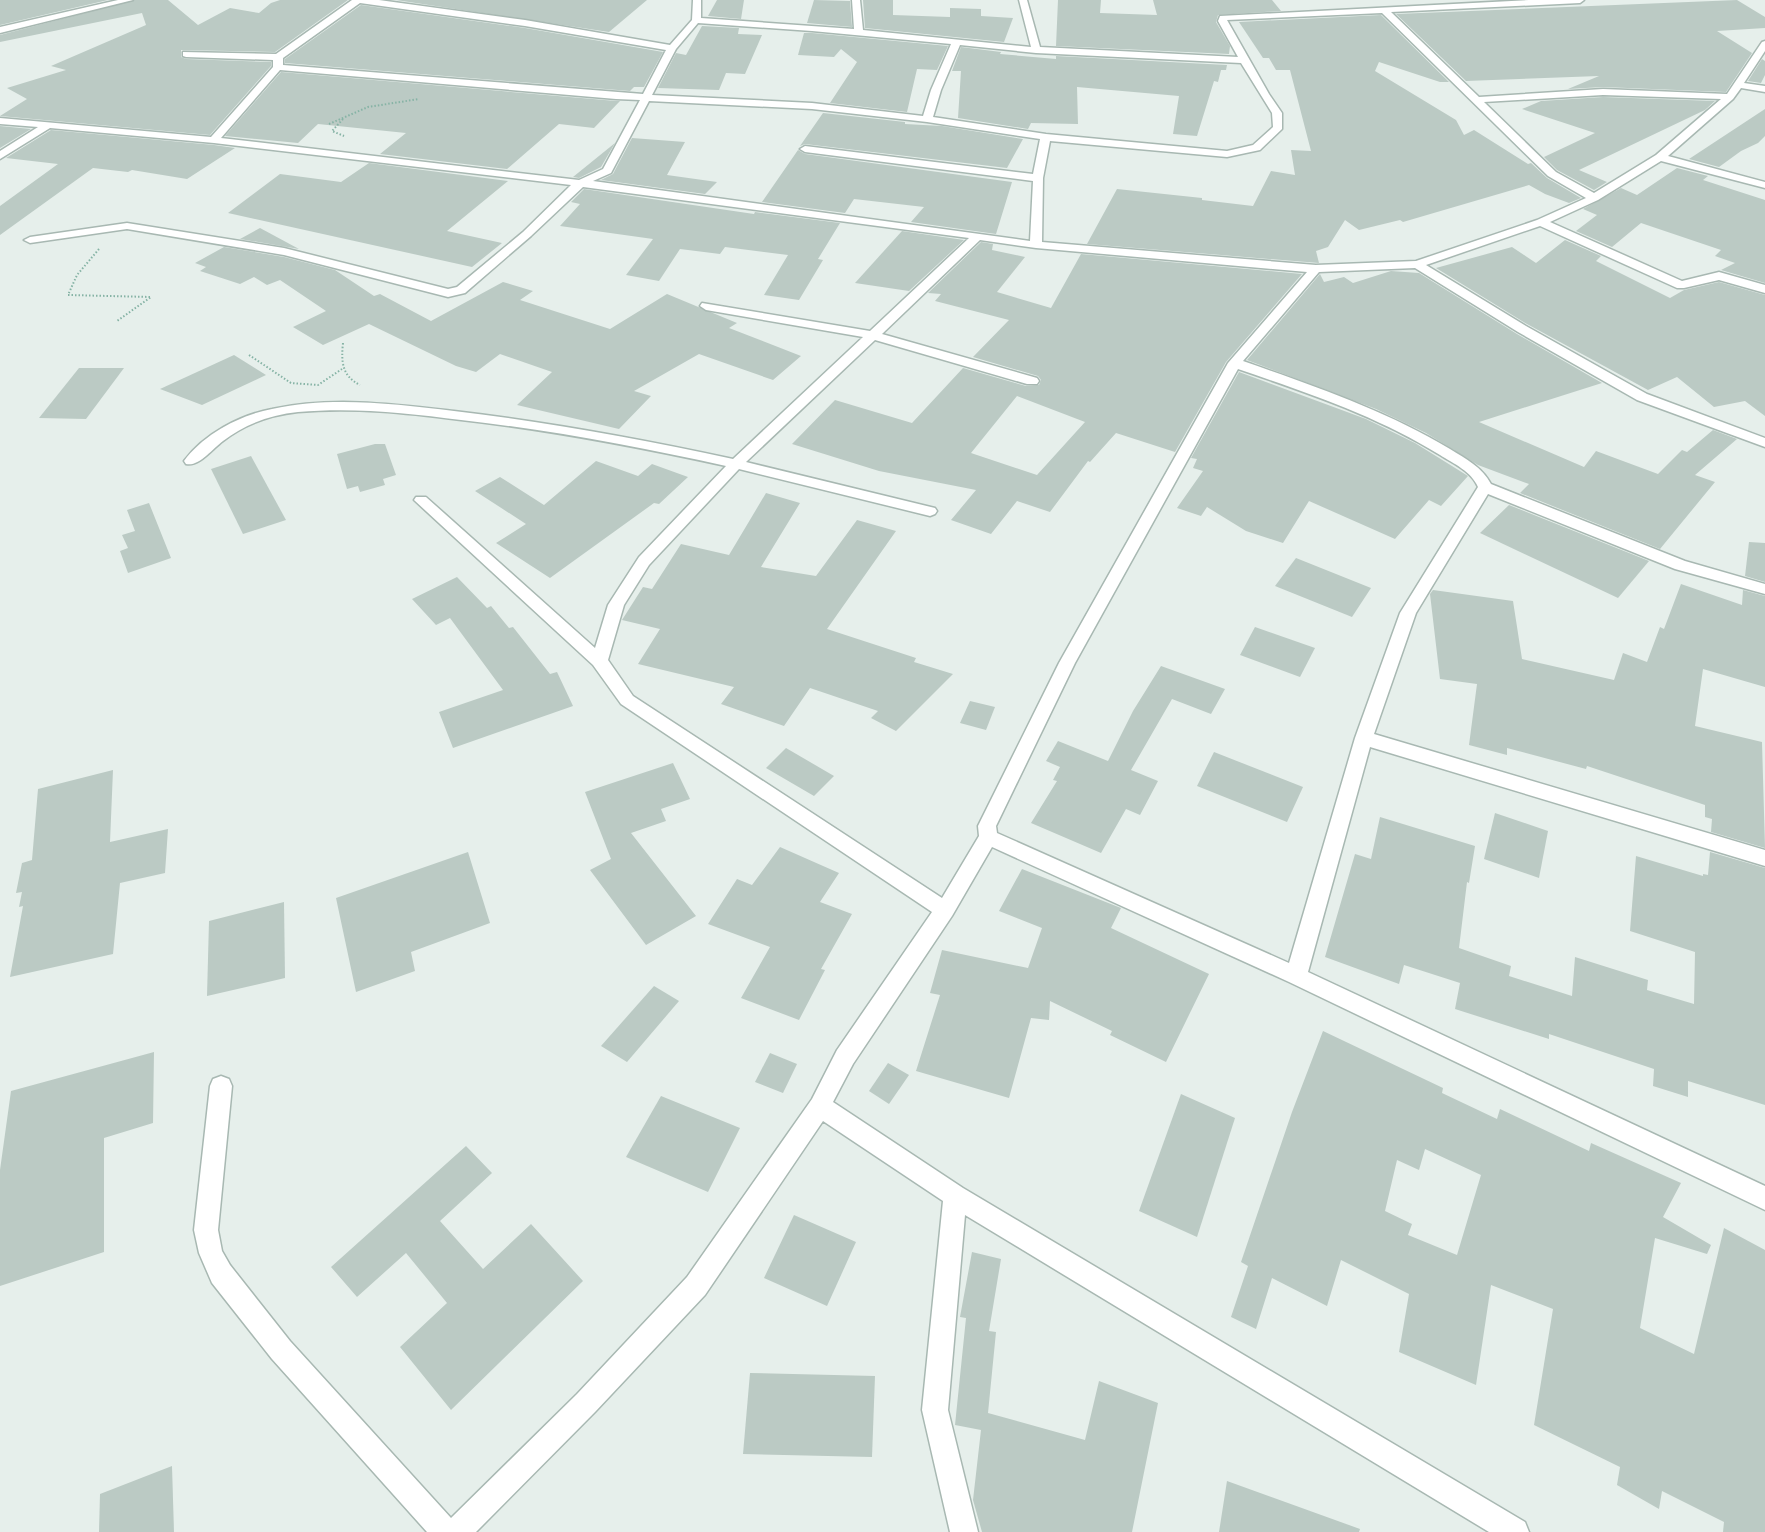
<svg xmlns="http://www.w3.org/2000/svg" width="1765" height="1532" viewBox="0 0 1765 1532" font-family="Helvetica,sans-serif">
<rect width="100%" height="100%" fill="#e6efeb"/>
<g fill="#bbcac4" fill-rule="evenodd">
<path d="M0,0H108L0,25Z"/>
<path d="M135,0H168L198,25L230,8L259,13L271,3L280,0H348L275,52L181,50V57L186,59L271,62V66L210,135L0,116L27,99L7,88L66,70L51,66L146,25L142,13L0,42V35Z"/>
<path d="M396,0H647L609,32Z"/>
<path d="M717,0H744L741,19L708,16Z"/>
<path d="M814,0L850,1L852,27L807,23Z"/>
<path d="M863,0H893V15L950,17V8L981,9V16L1013,18L1004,42L865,28Z"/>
<path d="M1058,0H1101L1100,13L1157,15L1153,0H1272L1281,11L1218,15L1216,22L1230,46L1229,54L1056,46Z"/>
<path d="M1737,0L1765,17V28L1717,31L1752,53L1726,92L1603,87L1568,89L1599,76L1466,81L1396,14Z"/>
<path d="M361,5L525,28L663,52L644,87H634L630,91L285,63V59Z"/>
<path d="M1381,15L1449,82H1440L1379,62L1375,71L1456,120L1464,135L1474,130L1528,164L1531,163L1547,178L1581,198L1569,203L1545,194L1529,185L1403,222L1400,220L1359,230L1345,220L1328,247L1316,251L1319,263L1087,244L1117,189L1202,198V200L1253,206L1271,171L1295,175L1291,150L1311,151L1290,70H1276L1269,58H1263L1239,22Z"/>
<path d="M702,26L739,28L738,34L762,35L745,74L726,73L719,90L658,88L676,53L686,55Z"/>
<path d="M804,33H812L948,46L937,70L917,69L907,112L830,103L857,62L841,49L834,57L798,55Z"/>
<path d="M961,47L1001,52L1000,54L1056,59V56L1227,65L1226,70H1221L1218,82L1214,81L1197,136L1173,134L1179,96L1077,87L1078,124L1031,123L1028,129L958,118L961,71H952Z"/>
<path d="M1762,59L1765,61V75L1761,83L1748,81Z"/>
<path d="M281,72L616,101H620L594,128L559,124L507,169L380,154L406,133L318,124L298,143L225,136Z"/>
<path d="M1603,97L1715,101L1705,110L1579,170L1607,182L1594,190L1557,170L1544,157L1595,133L1522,109L1541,101Z"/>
<path d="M1765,109V136L1758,143L1741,151L1719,167L1689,159Z"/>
<path d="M823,113L905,122V124L942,126L1023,139L1007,168L805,144L800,146Z"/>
<path d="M0,126L31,129L0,148Z"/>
<path d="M51,130L214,145L235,148L187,179L132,170L128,172L93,168L0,235V206L58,164L6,158Z"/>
<path d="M632,138L685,142L667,175L717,182L705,194L601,180L613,174Z"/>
<path d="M615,143L601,167L579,178L573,177Z"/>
<path d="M798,150L805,154L1012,182L996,234L911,222L924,207L854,199L845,213L762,202Z"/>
<path d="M369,163L508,181L447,231L502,243L472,267L228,213L280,174L341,182Z"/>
<path d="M1677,168L1708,176L1703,180L1765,200V283L1721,270L1735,263L1715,256L1721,250L1641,223L1612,247L1576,231L1597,215L1583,209L1621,188L1637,195Z"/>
<path d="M584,189L754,214L755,212L840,223L818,259L823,260L799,300L764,295L788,255L725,247L720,254L680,249L659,281L626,275L653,239L560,226L580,204L571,202Z"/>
<path d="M260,228L299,249L240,239Z"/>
<path d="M902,231L964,240L909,291L855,283Z"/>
<path d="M1565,240L1601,256L1596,261L1670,298L1684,290L1719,282L1765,295V416L1745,401L1714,407L1677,377L1648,390L1527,324L1436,268L1512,247L1536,263Z"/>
<path d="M981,242L993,244L992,250L1025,257L997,292L1051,308L1081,254L1302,274L1226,362L1175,452L1116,433L1090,462L1088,461L1050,512L1017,501L991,534L951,520L976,490L879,471L792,444L835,400L912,423L963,368L1026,386L1039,385L1041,380L1038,376L973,357L1009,320L935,301L941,294L928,293ZM1017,396L1085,422L1037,475L971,453Z"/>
<path d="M224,247L284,257L335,270L374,296L380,294L431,321L503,282L533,291L520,300L610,329L667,294L737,323L729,328L801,356L773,380L699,354L634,391L651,396L619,429L517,405L552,372L500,354L476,372L456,366L369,324L323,345L293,327L326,311L280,280L267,285L254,277L240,284L200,271L206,267L195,263Z"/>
<path d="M1391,271L1419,273L1517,334L1602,383L1479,422L1584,467L1596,451L1658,474L1682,450L1687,452L1713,430L1737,439L1695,475L1715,482L1660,549L1520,493L1529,484L1478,465L1426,433L1376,409L1247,360L1320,274L1324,282L1344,277L1353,283Z"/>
<path d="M234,355L266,375L202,405L160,389Z"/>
<path d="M79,368H124L86,419L39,418Z"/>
<path d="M1239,372L1366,419L1415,443L1468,476L1441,506L1429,500L1395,539L1309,501L1283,543L1246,531L1207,507L1201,516L1177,508L1203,471L1193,468L1197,459L1191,458Z"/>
<path d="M375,444H385L396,475L383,479L385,485L360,492L358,486L347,489L337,454Z"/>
<path d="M251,456L286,520L243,534L211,469Z"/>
<path d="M596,461L638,476L652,464L688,477L659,504L654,503L550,578L496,543L526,524L475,491L500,477L544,505Z"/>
<path d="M766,493L800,503L761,567L816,576L857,520L896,531L827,629L916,658L914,662L953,674L896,731L871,718L878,711L810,688L784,726L721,704L734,687L638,664L660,629L622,620L643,587L652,589L681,544L729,555Z"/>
<path d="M149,503L171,558L128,573L120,551L128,548L122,535L135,531L127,510Z"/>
<path d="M1509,505L1649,561L1618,598L1480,533Z"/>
<path d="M1749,542L1765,543V582L1745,576Z"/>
<path d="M1296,558L1371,588L1352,617L1275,586Z"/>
<path d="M457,577L487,608L491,606L509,628L513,627L550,674L557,672L573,706L453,748L439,712L503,690L450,618L436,625L412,599Z"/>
<path d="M1681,584L1742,605L1743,590L1765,596V687L1703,669L1695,726L1762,742L1765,848L1711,832L1712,819L1705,817V805L1587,766L1586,769L1507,748V755L1469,745L1477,684L1440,679L1430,594L1433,590L1513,601L1522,659L1614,680L1623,653L1647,662L1660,627L1664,629Z"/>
<path d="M1255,627L1315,648L1300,677L1240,655Z"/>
<path d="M1161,666L1225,689L1211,714L1172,699L1131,770L1158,781L1140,815L1126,809L1101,853L1031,823L1057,781L1053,780L1060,767L1046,761L1058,741L1108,761L1133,711Z"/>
<path d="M970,701L995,707L986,730L960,723Z"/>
<path d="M786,748L834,776L814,796L766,768Z"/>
<path d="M1214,752L1303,787L1287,822L1197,786Z"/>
<path d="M673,763L690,799L661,809L666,821L631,833L696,916L646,945L590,870L611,859L585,792Z"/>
<path d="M113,770L110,842L168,829L165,873L120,883L113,954L10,977L23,906L19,907L22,892L16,893L22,863L32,860L38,789Z"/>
<path d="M1495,813L1548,831L1539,878L1484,859Z"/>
<path d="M1380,817L1475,846L1469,883L1467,882L1459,948L1511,966L1509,976L1572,996L1575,957L1648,980L1647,990L1694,1004L1695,952L1630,931L1636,856L1703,876V874L1708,875L1710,852L1765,868V1105L1688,1081V1097L1653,1086L1654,1069L1549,1034V1039L1455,1009L1460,983L1404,965L1399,984L1325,957L1355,854L1371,859Z"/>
<path d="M780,847L839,873L820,902L852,914L821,969L825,970L799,1020L741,998L770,947L708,924L737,879L752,885Z"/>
<path d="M468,852L490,923L411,952L415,971L356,992L336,898Z"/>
<path d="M1022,869L1121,908L1111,928L1209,974L1166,1062L1110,1035L1112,1031L1050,1001L1049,1020L1031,1018L1009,1098L916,1071L940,995L930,993L942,950L1028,968L1042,928L999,911Z"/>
<path d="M284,902L285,978L207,996L209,921Z"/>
<path d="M654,986L679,1001L627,1062L601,1046Z"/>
<path d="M1323,1031L1443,1088L1442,1093L1497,1119L1500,1109L1589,1151L1591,1143L1681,1183L1663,1217L1711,1245L1707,1254L1655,1238L1640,1328L1694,1354L1724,1228L1765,1250V1532H1723L1724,1522L1662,1491L1659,1509L1617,1485L1620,1467L1534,1425L1553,1309L1491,1285L1476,1385L1399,1352L1409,1294L1341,1260L1327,1306L1272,1278L1256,1329L1231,1317L1248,1266L1241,1262L1292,1112ZM1425,1149L1481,1175L1457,1255L1408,1235L1412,1224L1385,1211L1397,1160L1419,1170Z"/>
<path d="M154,1052L153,1123L104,1138V1252L0,1286V1170L11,1091Z"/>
<path d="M770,1053L797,1064L783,1093L755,1082Z"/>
<path d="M888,1063L909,1075L889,1104L869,1091Z"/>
<path d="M1181,1094L1235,1118L1197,1237L1139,1211Z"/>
<path d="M661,1096L740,1128L708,1192L626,1157Z"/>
<path d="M466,1146L492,1173L440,1221L483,1269L531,1224L583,1281L451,1410L400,1347L447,1303L406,1253L357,1297L331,1267Z"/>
<path d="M794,1215L856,1242L827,1306L764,1278Z"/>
<path d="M972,1252L1001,1259L989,1331L996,1332L988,1413L1085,1440L1099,1381L1158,1403L1132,1532H982L973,1500L981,1430L955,1425L966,1318L960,1317Z"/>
<path d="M750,1373L875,1376L872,1457L743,1454Z"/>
<path d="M172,1466L174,1532H99L100,1494Z"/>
<path d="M1227,1481L1360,1529L1359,1532H1219Z"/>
</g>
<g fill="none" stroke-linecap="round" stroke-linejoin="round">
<g stroke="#a8b8b2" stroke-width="3">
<g id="minor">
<path d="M118,0H133L0,33V27Z"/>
<path d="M352,0H379L525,20L670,45L692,20L693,0H701V18L854,29L852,0H860L863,30L1031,47L1019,0H1027L1040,47L1238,57L1218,21L1220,16L1529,0H1584L1580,3L1391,12L1479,97L1603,89L1727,94L1762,42L1765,41V51L1744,83L1765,86V92L1741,88L1733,99L1668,156L1765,182V188L1661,161L1598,200L1550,222L1682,281L1719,272L1765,285V293L1719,280L1684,288H1677L1540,226L1426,265L1526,326L1647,394L1765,438V447L1637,400L1518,332L1415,268L1319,272L1243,361C1314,386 1385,410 1450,449C1466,459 1482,467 1491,484L1685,561L1765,584V594L1675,569L1488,494L1416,613L1374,734L1765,850V866L1370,747L1308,972L1765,1186V1210L1289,982L992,847L952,916L853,1064L833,1102L963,1188L1525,1522L1529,1532H1489L965,1215L948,1410L978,1532H950L922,1410L943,1201L823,1121L705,1295L595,1412L476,1532H427L272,1359L212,1283L199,1253L194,1230L210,1086L213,1079L221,1076L229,1079L232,1086L218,1230L222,1251L230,1265L290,1341L451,1518L577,1394L687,1277L812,1099L837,1050L932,912L621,704L593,665L414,500L416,497H426L595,648L608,605L639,557L726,466C639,447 551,430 461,420C407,413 353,407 298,412C270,415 245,424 223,441C212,449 199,467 186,464L184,461C204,434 240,415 272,409C332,396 394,404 454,411C548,422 641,439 733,459L863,337L706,310L700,306L702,303L870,331L969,238L583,187L531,236L465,293L448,297L284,255L127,229L30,243L24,240L30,237L127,223L284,248L448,289L457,287L523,232L571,185L214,143L50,128L0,159V151L38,127L0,124V118L211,137L273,67V60L186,57L183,56V52L276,54ZM360,3L525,26L666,50L643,94L283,65V58ZM1382,13L1548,176L1586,198L1537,220L1416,261L1316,265L1042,242L1043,178L1050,141L1227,157L1260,150L1282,129V113L1269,94L1227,20ZM698,23L812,31L951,44L931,90L923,116L812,103L652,95L676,49ZM960,45L1036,53L1241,63L1272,113L1273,127L1253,145L1227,151L1046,134L933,117L941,90ZM280,70L616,99L640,100L603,169L579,180L221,138ZM1603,95L1721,99L1656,155L1594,193L1556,172L1484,102ZM649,101L812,109L927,122L1040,139L1033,174L805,146L800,149L805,152L1033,181L1030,241L593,181L611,173ZM980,240L1036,248L1307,272L1228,363L1059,663L978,826L979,836L942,898L633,696L608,660L624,605L649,565L739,469L930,516L935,514L937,511L935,508L746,462L875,340L1027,384H1037L1039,381L1037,378L882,334ZM1238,369C1308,393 1377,416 1440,455C1454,464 1471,471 1478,487L1400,613L1355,738L1289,963L997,833L996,826L1075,663Z"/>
</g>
</g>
<g stroke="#86b3a5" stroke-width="2" stroke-dasharray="1.5 2" stroke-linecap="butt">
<path d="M343,119L332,131L344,136"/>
<path d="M329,124L368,107L419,99"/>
<path d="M99,249L77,275L68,295L151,297L117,321"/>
<path d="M343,343C341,362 342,376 360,385"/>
<path d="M249,355L291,383L318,385L342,369"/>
</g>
<use href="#minor" fill="#fff" fill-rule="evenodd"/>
</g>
</svg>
